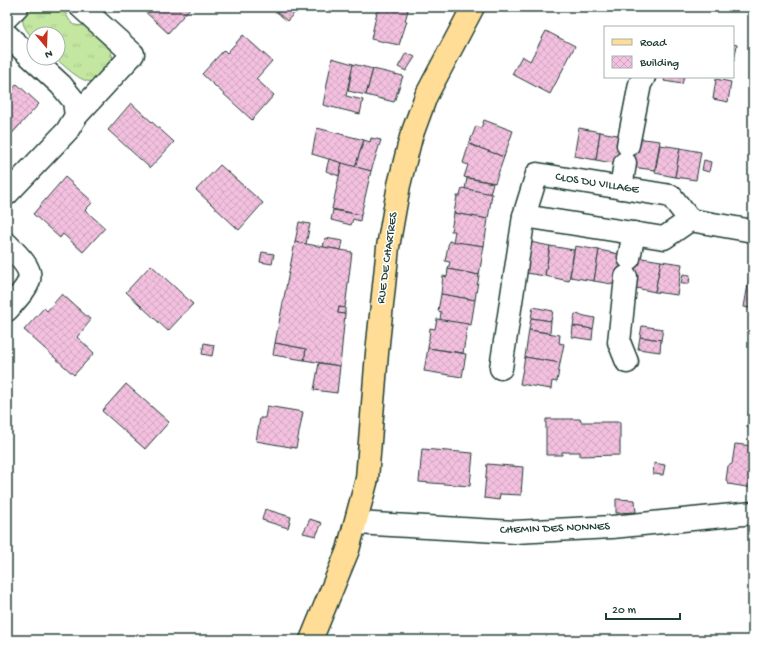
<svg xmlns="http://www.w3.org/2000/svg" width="760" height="647" viewBox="0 0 760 647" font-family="'Gochi Hand',sans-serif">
<defs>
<pattern id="grass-tufts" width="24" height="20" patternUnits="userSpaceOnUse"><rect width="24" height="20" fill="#c3e6a0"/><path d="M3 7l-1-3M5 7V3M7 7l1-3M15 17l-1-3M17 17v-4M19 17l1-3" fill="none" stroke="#a7c68a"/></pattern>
<pattern id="building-cross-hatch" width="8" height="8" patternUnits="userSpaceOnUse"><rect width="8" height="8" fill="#f3c0df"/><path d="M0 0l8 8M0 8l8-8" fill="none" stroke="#d0a6c0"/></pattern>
</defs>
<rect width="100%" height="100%" fill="#fff"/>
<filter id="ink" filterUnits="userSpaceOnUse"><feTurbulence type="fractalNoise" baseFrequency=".025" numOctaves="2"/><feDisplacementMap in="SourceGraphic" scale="8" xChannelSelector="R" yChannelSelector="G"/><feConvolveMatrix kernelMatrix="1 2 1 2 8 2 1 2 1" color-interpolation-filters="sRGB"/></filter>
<g filter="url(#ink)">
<path fill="url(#grass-tufts)" stroke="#71926a" d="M32,7H62C73,26 70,27 93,25L107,41L114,61C109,66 104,76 97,80C85,88 64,65 55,58H58V34H34V41C24,26 16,21 32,7Z"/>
<g fill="url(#building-cross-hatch)" stroke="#1f3d34">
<path d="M140,7H191L168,33Z"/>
<path d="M271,7H300L287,21Z"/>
<path d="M378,7H407L406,9L408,10L405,21H407L399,45L371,39Z"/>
<path d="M546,31L575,46L550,94L512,74L522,56L530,61Z"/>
<path d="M243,35L272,61L256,79L274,95L252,120L202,74L224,50L227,53Z"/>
<path d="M733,44L737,45L734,61H733Z"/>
<path d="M406,53L415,57L406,71L398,67Z"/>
<path d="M332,58L353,64L346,96L363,100L360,114L323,105Z"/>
<path d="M353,64L373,69L366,95L348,91Z"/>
<path d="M373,69L403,76L394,102L366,95Z"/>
<path d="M665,77H684L682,84L664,81Z"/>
<path d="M716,79L731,82L728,102L713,99Z"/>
<path d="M17,84L39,104L7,139V95Z"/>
<path d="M131,103L174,142L150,168L108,130Z"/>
<path d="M484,120L513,131L504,157L469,144L476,126L481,128Z"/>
<path d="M317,128L364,140L355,167L312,154Z"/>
<path d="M579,128L600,132L596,160L574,156Z"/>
<path d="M600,132L623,136L618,164L596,160Z"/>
<path d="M371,138L381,140L371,171L355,167L364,140L370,142Z"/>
<path d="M636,138L660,141L655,170L631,167Z"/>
<path d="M469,144L504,157L495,183L464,177L468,165L463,163Z"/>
<path d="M660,145L680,148L675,177L655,173Z"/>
<path d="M680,148L701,152L696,180L675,177Z"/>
<path d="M329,159L342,163L339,176L326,171Z"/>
<path d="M704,160L711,162L709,172L702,170Z"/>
<path d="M342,163L371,171L361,215L332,209Z"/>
<path d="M220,165L263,203L239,230L196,190Z"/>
<path d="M65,177L93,202L85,210L105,228L83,252L63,234L60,238L33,214Z"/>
<path d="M467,178L493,183L490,194L465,189Z"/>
<path d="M462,188L492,194L488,219L454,213L457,196H460Z"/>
<path d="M333,210L361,215L360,221L353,219L351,225L331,220Z"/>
<path d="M454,213L488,219L484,246L453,242L455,231H451Z"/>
<path d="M299,222L310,224L306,244L295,242Z"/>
<path d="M325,238L343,241L341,250L323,247Z"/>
<path d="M449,241L484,246L479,275L448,269L450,262L445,261Z"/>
<path d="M525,241L550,246L545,276L520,272Z"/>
<path d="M295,242L352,252L345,308L339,307L338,313L345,314L340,366L304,360L306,349L275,343Z"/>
<path d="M550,246L574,250L569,281L545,276Z"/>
<path d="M575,246L599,250L594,281L570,277Z"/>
<path d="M599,250L624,255L618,285L594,281Z"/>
<path d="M262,252L274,254L272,264L260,262Z"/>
<path d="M636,257L661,261L655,292L631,287Z"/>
<path d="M661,261L682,264L677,295L655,292Z"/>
<path d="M151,265L193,304L168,331L126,292Z"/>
<path d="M751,268H753V309L744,307Z"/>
<path d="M448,269L479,275L475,300L441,294L443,276L447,277Z"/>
<path d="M683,274L690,275L689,284H681Z"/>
<path d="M62,294L91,320L77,337L94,353L74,375L24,330L44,308L47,311Z"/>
<path d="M441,294L475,300L471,325L440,320L441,312L438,311Z"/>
<path d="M339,307L345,308V314L338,313Z"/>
<path d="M533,307L553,311L551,321L531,318Z"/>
<path d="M575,314L595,318L593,329L573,326Z"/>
<path d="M531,318L551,321L550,333L529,330Z"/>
<path d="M437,319L468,324L463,353L428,348L430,328L435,329Z"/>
<path d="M573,326L593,329L592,340L572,337Z"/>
<path d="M642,326L663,329L661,340L640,337Z"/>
<path d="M529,330L560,335L559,343L564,344L560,363L525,357Z"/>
<path d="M640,337L661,340L660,352L638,349Z"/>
<path d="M204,343L214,345L212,356L202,354Z"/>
<path d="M275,343L306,349L304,360L273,355Z"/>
<path d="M428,348L466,354L462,377L424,371Z"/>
<path d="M525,357L560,363L557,382L552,381L551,389L520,384Z"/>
<path d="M319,363L340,366L337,393L314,390Z"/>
<path d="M126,384L169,422L145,449L102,411Z"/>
<path d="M753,387V428L747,427Z"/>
<path d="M267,406L303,412L296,448L256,441L260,418H265Z"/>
<path d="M546,419H580L581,422H620V455L580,456V452H562V455H546Z"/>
<path d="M735,444L753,446V488L728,484L726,480L728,466L732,464Z"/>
<path d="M422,449L473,453L470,486L419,482Z"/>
<path d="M654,463L665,465L663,475L653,474Z"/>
<path d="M487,464L523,467L521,495L500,494L499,500L484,498Z"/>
<path d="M616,499L635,500L636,512L616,513Z"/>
<path d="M265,509L291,517L288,528L262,520Z"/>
<path d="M310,519L322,523L316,536L303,533Z"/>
</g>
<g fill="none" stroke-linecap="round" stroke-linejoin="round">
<g stroke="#1f3d34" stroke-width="25">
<g id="minor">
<path d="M7,17L17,7"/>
<path d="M7,35L61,85L74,101L76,116L67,131L7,194"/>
<path d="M76,116L133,54L81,7"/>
<path d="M628,145L640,84L644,77"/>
<path d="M621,188L625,163"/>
<path d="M524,216L664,238L690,220"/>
<path d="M7,244C39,276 35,278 7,310"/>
<path d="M629,258L634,233"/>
<path d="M626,277L619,342L627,362"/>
<path d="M501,368L524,216L537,174L671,196L690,220L753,231"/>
<path d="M356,523L515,532L612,527L753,513"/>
</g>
</g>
<g stroke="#1f3d34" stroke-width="25">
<path id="major" d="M311,640L348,550L367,479L377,353L388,247L399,185L411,137L426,96L473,7"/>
</g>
<use href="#minor" stroke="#fff" stroke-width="22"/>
<use href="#major" stroke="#ffdd96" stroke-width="22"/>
</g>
</g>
<g text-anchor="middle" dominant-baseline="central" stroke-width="3" stroke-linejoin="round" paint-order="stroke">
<g font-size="12" fill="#1f3d34" stroke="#fff">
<text transform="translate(597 184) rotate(9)">CLOS DU VILLAGE</text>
<text transform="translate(388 258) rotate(-82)">RUE DE CHARTRES</text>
<text transform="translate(555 529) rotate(-2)">CHEMIN DES NONNES</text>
</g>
</g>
<rect width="760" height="647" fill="none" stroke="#fff" stroke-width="24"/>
<rect x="12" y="12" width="736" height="623" fill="none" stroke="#1f3d34" stroke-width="1.5" filter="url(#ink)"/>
<rect x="604" y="26" width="130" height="52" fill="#ffffff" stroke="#a5b1ae"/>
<rect x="612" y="39" width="20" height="6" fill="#ffdd96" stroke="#a5b1ae"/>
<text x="640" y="46" font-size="12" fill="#1f3d34">Road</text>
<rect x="612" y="56" width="20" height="12" fill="url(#building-cross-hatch)" stroke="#a5b1ae"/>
<text x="640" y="66" font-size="12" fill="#1f3d34">Building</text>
<g transform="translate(46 46) rotate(161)"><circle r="19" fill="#ffffff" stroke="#a5b1ae"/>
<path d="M0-3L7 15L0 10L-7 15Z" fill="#c8321e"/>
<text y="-6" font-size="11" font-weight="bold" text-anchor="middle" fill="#1f3d34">N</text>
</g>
<path d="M606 613v6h74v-6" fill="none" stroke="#1f3d34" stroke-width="2"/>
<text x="612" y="613" font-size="12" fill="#1f3d34" stroke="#ffffff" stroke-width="3" paint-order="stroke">20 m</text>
</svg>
